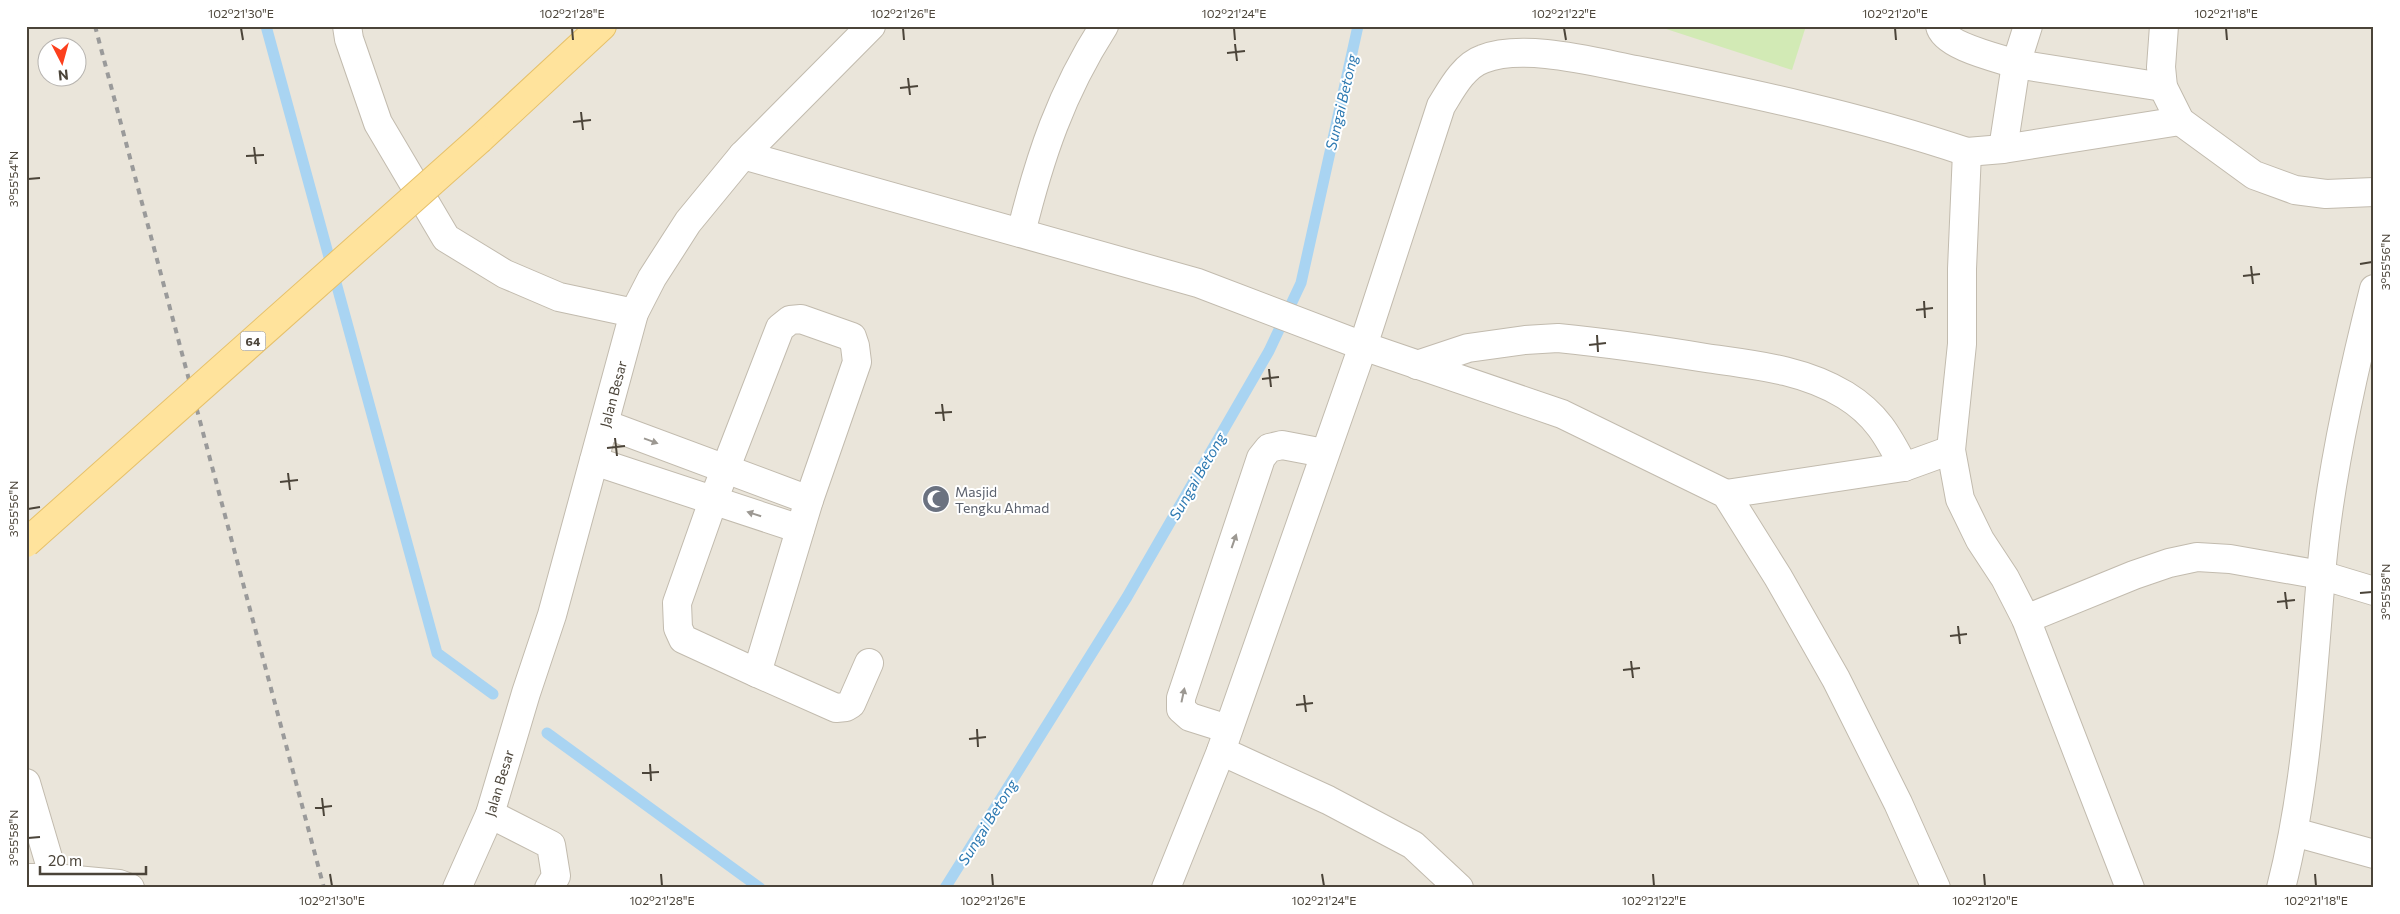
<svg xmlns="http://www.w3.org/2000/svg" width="2400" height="914" viewBox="0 0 2400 914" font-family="Commissioner,sans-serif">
<rect width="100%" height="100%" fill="#f6f3ec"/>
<path fill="#eae5da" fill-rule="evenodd" d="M26,26H2374V888H26ZM48,48H78V78H48Z"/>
<path fill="#d2eab5" d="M1657,26H1806L1792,70Z"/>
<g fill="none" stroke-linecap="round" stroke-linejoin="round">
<g stroke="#a9d4f2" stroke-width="11">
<path d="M266,26L437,653L493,694"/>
<path d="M547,733L760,888"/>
<path d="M945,888L1127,597L1269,351L1301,283L1358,26"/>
</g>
<g stroke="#c2bbae" stroke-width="30">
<g id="minor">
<path d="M347,26L349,39L378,123L446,238L505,274L559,297L634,313"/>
<path d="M1940,26C1944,46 1998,58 2016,64L2028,26"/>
<path d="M2164,26L2161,67L2163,87L2180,121L2254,175L2295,190L2326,194L2374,192"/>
<path d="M2003,149L2016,64L2163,87"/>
<path d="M743,155L1198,283L1363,346L1562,414L1726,494L1778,577L1836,679L1898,803L1936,888"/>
<path d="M1021,233C1040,156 1061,93 1104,26"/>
<path d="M801,319L852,337L855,346L857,362L809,500L757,673L683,639L678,628L677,603L713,501L780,328L790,320Z"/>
<path d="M1417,365L1468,348L1525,340L1558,338C1608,343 1657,350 1706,358C1754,365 1802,369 1845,395C1876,414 1888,436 1904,467"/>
<path d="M605,424L809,500"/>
<path d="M594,461L800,529"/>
<path d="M1726,494L1904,467L1951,450"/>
<path d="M2026,619L2134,575L2169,563L2197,557L2230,559L2321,575L2374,591"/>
<path d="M757,673L836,708L846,707L851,704L869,663"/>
<path d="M1228,729L1190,717L1181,709V698L1261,458L1269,448L1282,445L1324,453"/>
<path d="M1221,751L1328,800L1413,845L1459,888"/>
<path d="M26,783L54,878H26"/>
<path d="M490,814L551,845L556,876L549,888"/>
<path d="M2294,832L2374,854"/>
<path d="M54,878L119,884L130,888"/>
<path d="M457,888L490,814L526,693L552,615L634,313L652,278L688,222L743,155L871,26"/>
<path d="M1166,888L1221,751L1363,346L1441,106C1451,90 1463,66 1483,59C1523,43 1594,62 1636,70C1747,92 1860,116 1967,152"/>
<path d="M2130,888L2026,619L2005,578L1980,540L1960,499L1951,450L1962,344V269L1967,152L2003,149L2180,121"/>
<path d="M2281,888C2307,786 2312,680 2321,576C2328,483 2351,380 2374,289"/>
</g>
</g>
<g stroke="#e6c16a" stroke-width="30">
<path id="major" d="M480,139L602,26"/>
</g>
<use href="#minor" stroke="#fff" stroke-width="28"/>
<use href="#major" stroke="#ffe39c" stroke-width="28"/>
<path stroke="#9a9a9a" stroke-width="4" stroke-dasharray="6 6" stroke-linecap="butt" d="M95,26L324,888"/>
<g stroke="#e6c16a" stroke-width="30" stroke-linecap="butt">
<path id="major-bridge" d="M26,543L480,139"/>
</g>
<use href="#major-bridge" stroke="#ffe39c" stroke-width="28"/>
</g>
<defs><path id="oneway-solid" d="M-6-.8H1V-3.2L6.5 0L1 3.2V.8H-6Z" transform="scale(1.25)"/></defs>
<g fill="#9c9892">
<use href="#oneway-solid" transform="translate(651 441) rotate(20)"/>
<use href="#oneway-solid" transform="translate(754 514) rotate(-162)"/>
<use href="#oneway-solid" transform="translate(1234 541) rotate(-71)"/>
<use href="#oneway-solid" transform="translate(1183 695) rotate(-78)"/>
</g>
<path fill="none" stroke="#4b4439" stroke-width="2" d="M241,28L243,40M572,28L573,40M903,28L904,40M1234,28L1235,40M1564,28L1566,40M1895,28L1896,40M2226,28L2227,40M1235,44L1237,61M1227,53L1245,51M908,78L910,95M900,88L918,86M581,112L583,130M573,122L591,120M254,147L256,164M246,156L264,155M28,179L40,178M2360,264L2372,262M2251,266L2253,284M2243,276L2260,274M1924,301L1925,318M1916,310L1933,308M1597,335L1598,352M1589,345L1606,343M1269,369L1271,387M1262,379L1279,377M942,404L944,421M935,413L952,412M615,438L617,456M607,448L625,446M288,473L290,490M280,482L298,480M28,509L40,507M2285,592L2287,609M2360,593L2372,592M2277,602L2295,600M1958,626L1960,644M1950,636L1967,634M1631,661L1633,678M1623,670L1640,668M1304,695L1306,712M1296,705L1313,703M977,729L978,747M969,739L986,737M650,764L651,781M642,773L659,772M322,798L324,816M315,808L332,806M28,838L40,837M330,874L332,886M661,874L662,886M992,874L993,886M1322,874L1324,886M1653,874L1654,886M1984,874L1985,886M2315,874L2316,886"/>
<defs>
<g id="mosque-disc" transform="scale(1.4375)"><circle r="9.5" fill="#6b7280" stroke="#fff"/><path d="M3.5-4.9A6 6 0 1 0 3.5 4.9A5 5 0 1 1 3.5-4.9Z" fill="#fff"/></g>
</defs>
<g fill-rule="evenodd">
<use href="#mosque-disc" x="936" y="499"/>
</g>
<g text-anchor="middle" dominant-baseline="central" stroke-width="4" stroke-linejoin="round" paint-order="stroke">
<rect fill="#fff" stroke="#817c74" stroke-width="1" x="240.5" y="331.5" width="25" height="19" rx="4"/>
<g font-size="12" font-weight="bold" fill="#4b4439">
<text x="253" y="341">64</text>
</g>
<g font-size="14" fill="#4b4439" stroke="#fff">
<text transform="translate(613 394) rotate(-75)">Jalan Besar</text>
<text transform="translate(499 783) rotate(-73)">Jalan Besar</text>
</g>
<g font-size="14" fill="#5b616d" stroke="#fff" text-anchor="start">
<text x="955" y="491">Masjid<tspan x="955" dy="16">Tengku Ahmad</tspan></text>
</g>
<g font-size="15" font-style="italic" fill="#2e7ab2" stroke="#fff">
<text transform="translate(1341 102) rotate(-77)">Sungai Betong</text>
<text transform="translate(1197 476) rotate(-60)">Sungai Betong</text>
<text transform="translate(987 822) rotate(-58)">Sungai Betong</text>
</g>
</g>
<rect width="2400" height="914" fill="none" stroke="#ffffff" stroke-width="55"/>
<g transform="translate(62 62) rotate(174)"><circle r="24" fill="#ffffff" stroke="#b7b4b0"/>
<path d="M0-4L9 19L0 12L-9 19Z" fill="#fc3f1d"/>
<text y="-8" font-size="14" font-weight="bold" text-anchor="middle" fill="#4b4439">N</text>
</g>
<path d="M40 866v8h106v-8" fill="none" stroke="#4b4439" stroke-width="2.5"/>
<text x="48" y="866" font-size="15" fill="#4b4439" stroke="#ffffff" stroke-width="4" paint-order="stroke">20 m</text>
<rect x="28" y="28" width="2344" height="858" fill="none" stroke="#4b4439" stroke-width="2"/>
<g font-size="12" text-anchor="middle" fill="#4b4439">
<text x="241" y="18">102°21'30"E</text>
<text x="572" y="18">102°21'28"E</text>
<text x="903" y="18">102°21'26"E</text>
<text x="1234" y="18">102°21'24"E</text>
<text x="1564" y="18">102°21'22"E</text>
<text x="1895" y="18">102°21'20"E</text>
<text x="2226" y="18">102°21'18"E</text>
<text transform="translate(14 179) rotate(-90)" y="4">3°55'54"N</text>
<text transform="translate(2386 262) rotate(-90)" y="4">3°55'56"N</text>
<text transform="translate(14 509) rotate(-90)" y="4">3°55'56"N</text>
<text transform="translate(2386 592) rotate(-90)" y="4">3°55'58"N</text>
<text transform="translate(14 838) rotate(-90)" y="4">3°55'58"N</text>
<text x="332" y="905">102°21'30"E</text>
<text x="662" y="905">102°21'28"E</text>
<text x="993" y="905">102°21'26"E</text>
<text x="1324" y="905">102°21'24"E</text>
<text x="1654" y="905">102°21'22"E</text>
<text x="1985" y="905">102°21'20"E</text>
<text x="2316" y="905">102°21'18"E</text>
</g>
</svg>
